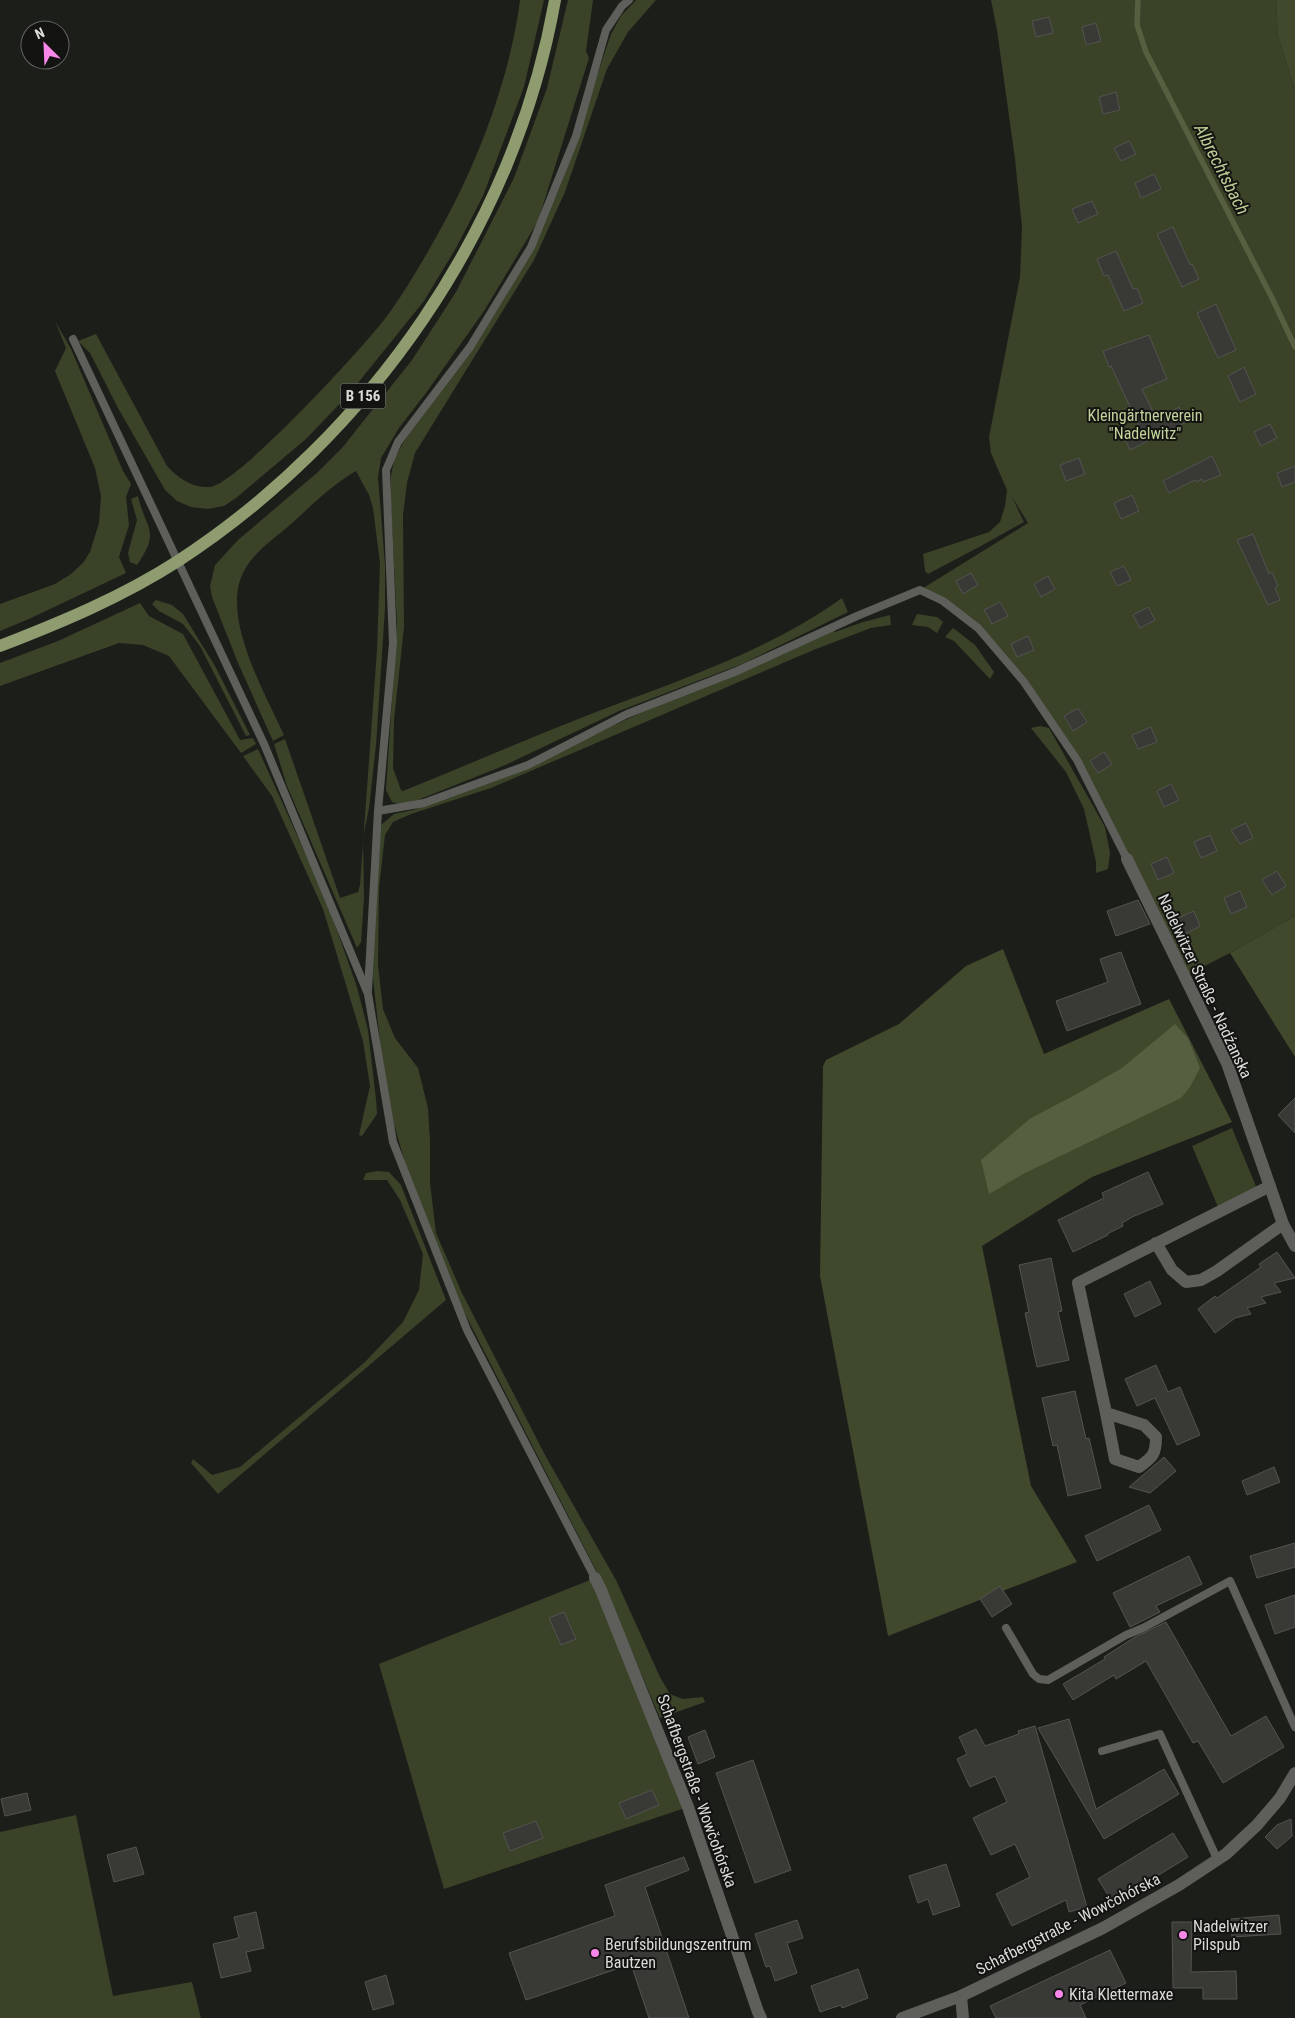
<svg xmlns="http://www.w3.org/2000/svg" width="1295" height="2018" viewBox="0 0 1295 2018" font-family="'Roboto Condensed',sans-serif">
<rect width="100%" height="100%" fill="#1c1e1a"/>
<g fill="#3a4228">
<path d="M520,0H544L524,87L483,196L456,248L424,301L349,394L306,439L236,498L224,506L208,509L191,507L177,501L165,490L118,408L90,353L78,341L96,334L167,466C178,478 192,488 210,487C238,484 370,341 390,312C411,282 430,249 447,217C481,154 511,72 520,0Z"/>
<path d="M568,0H593L586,51L589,58L538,221L484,311L426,393L399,428L381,458L378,477L385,565V608L376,745L369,808L363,838L364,899L361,942L357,948L287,786L274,744L285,739L340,898L358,892L360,885L377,650L380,563L373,508L369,495L356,471C332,485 312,505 291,524C274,539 253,552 243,573C221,618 265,693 284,735L273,741L238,663L212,597L210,586L215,565L238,540L318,472L342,448L412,360L456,292L514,178L547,88Z"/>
<path d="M636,0H656L628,32L607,69L565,192L534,260L415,453L407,483L403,515L404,627L394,720L393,768L401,790L403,791C468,765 531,737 596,712C680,680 768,651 842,598L848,612L742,664L619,711L503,766L418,800L399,804L392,802L386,790L397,624L391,506V476L394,460L404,441L472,349L528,258L559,189L611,34L621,16Z"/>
<path d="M991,0H1276L1278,36L1295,90V916L1230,953L1183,977L1057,728L978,628L920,590L1028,523L1012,497L1024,522L981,546L928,574L925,571L923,554L989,532L1000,522L1005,506L1007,490L991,453L989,437L1020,277L1022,227L1015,159L997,30Z"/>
<path d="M55,321L71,349L123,471L131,484L126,497L129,525L119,557L126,573L29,619L0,631V604L55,584L71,574L83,563L90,552L99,523L101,496L95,468L55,371L66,348Z"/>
<path d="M138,496C146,531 161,530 137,565L130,562L128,553L137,520L131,499Z"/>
<path d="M156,600L172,605L183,614L215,666L250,735L246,736L200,646L183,624L159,611L152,604Z"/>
<path d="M140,603L149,616L183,634L240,740L253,738L256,744L241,753L169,656L143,645L119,643L0,686V663L58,641Z"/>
<path d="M917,614L937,617L943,622L937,633L928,627L912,625Z"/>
<path d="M890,615L891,625L871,628L816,649L491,788L411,814L393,822L385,835L379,888L378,965L383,1009L395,1038L418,1068L428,1108L430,1141V1183L436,1233L462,1293L545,1455L616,1580L660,1677L670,1694L683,1699L703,1697L705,1702L660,1718L605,1588L459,1302L411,1184L394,1124L384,1077L373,978L374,906L381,825L394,814L413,810L536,762L634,716L833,630L835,632L863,622Z"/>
<path d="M953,628L975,645L994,672L990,679L954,641L945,637Z"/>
<path d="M1040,726L1049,728L1105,827L1110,853L1108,869L1096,873V862L1084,809L1066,772L1031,728Z"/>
<path d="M258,749L326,899L357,987L368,1030L376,1099L377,1114L362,1136L359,1135L370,1086L363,1041L323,909L272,796L243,756Z"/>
<path d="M1232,1128L1257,1189L1218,1207L1192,1146Z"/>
<path d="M378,1171L389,1172L401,1185L446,1300L218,1494L191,1463L193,1459L212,1475L240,1467L365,1362L403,1322L419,1290L423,1254L400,1200L387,1180H363L366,1173Z"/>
<path d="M595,1578L688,1807L444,1889L379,1664Z"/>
<path d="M76,1815L113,1996L192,1982L201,2018H0V1832Z"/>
</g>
<g fill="#40492c">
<path d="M1276,0H1295V90L1278,36Z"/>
<path d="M1295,916V1057L1230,953Z"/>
<path d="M1003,949L1044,1054L1169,999L1232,1122L1092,1177L982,1246L1031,1486L1077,1562L888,1636L820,1276L823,1066L826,1060L899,1024L966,966Z"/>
</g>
<path fill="#566041" d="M1175,1024L1188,1038L1200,1068L1190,1087L1181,1098L1025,1173L989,1194L981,1160L1031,1118L1075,1095L1122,1068Z"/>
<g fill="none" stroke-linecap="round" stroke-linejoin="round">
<path stroke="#566041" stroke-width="5.5" d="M1138,0L1137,25L1146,52L1273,300L1295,347"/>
</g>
<g fill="#393a36" stroke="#535450">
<path d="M1049,17L1053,33L1036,37L1032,21Z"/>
<path d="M1096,23L1101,41L1086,45L1082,27Z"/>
<path d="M1116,92L1120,110L1103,114L1099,97Z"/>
<path d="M1129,141L1136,154L1121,161L1114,148Z"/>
<path d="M1154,174L1161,189L1141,198L1135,183Z"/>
<path d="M1092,201L1098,214L1078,223L1072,209Z"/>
<path d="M1173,227L1190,265L1192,264L1199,279L1182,287L1157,234Z"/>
<path d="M1116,251L1133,289L1137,288L1143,303L1124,311L1108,275L1104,276L1097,259Z"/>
<path d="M1216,304L1236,350L1218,358L1197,313Z"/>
<path d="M1149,335L1167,379L1142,389L1157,420L1179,407L1187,421L1169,433L1168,431L1130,450L1123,435L1139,426L1111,366L1109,367L1103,351Z"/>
<path d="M1244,367L1256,394L1240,402L1228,376Z"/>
<path d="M1270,424L1277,438L1261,446L1254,432Z"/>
<path d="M1212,456L1221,475L1203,482L1202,479L1196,482L1195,480L1169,493L1163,481Z"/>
<path d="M1079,458L1085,474L1066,481L1060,465Z"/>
<path d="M1295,466V482L1282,487L1277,473Z"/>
<path d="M1132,495L1139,511L1121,519L1114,503Z"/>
<path d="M1253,534L1269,574L1272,572L1278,586L1275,588L1280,600L1268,605L1237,540Z"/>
<path d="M1124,566L1131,580L1117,586L1110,572Z"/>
<path d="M971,573L978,585L963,594L956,581Z"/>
<path d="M1048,576L1055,589L1041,597L1034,584Z"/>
<path d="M1000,602L1008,616L992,624L984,610Z"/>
<path d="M1148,607L1155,620L1140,628L1133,615Z"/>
<path d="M1028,636L1034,650L1017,657L1011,644Z"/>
<path d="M1078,708L1087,722L1073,731L1064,716Z"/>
<path d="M1151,727L1157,742L1138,749L1132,735Z"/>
<path d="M1104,752L1112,764L1098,773L1090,761Z"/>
<path d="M1171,784L1179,800L1164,807L1157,791Z"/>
<path d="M1246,823L1253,838L1240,844L1231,830Z"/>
<path d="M1210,835L1217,851L1201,858L1194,842Z"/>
<path d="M1167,857L1174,873L1158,880L1151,864Z"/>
<path d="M1277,871L1286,886L1272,895L1262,880Z"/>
<path d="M1240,891L1247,907L1231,914L1224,898Z"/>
<path d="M1138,900L1150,924L1116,936L1107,911Z"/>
<path d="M1194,911L1200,926L1185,934L1178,918Z"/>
<path d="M1121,952L1141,1004L1067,1031L1056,1001L1108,982L1100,959Z"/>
<path d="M1295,1098V1133L1278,1115Z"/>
<path d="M1148,1172L1163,1204L1132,1217L1122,1223L1123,1226L1107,1234L1108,1235L1073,1252L1058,1220L1104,1198L1102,1193Z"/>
<path d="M1277,1252L1295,1278L1274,1283L1281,1292L1261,1297L1266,1303L1247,1308L1251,1314L1235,1318L1215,1333L1198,1309L1215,1296L1217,1298L1247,1277L1261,1267L1259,1264Z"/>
<path d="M1051,1258L1062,1311L1058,1312L1069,1360L1037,1367L1025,1313L1029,1312L1019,1265Z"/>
<path d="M1150,1281L1161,1304L1135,1317L1124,1294Z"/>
<path d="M1156,1365L1168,1392L1180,1387L1200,1435L1177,1445L1155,1398L1137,1406L1125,1379Z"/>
<path d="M1075,1391L1086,1439L1089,1438L1101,1488L1068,1496L1057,1445L1053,1446L1042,1398Z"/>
<path d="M1164,1457L1176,1471L1150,1493L1129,1487Z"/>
<path d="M1274,1467L1280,1482L1247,1495L1242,1481Z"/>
<path d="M1149,1505L1161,1530L1097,1561L1085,1536Z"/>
<path d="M1295,1543V1567L1257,1578L1250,1556Z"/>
<path d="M1189,1556L1202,1584L1156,1606L1160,1612L1130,1627L1113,1593Z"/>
<path d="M1000,1586L1012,1604L992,1617L980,1599Z"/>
<path d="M1295,1595V1627L1275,1634L1265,1605Z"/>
<path d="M564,1612L576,1639L561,1645L549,1618Z"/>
<path d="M1166,1622L1231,1736L1266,1716L1284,1747L1223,1783L1198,1741L1193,1743L1146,1661L1116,1679L1114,1675L1073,1700L1063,1684L1105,1659L1104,1657L1135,1637Z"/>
<path d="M1069,1719L1096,1809L1164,1769L1179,1794L1104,1839L1038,1728Z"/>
<path d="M1035,1726L1087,1907L1069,1912L1066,1900L1012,1926L996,1894L1030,1877L1015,1844L991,1855L973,1818L1007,1802L995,1776L970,1787L957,1759L967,1754L959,1737L976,1729L985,1746L1019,1734L1018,1731Z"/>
<path d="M705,1730L715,1757L698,1764L688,1737Z"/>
<path d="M753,1760L791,1870L755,1883L716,1773Z"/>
<path d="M652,1790L659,1805L626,1819L619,1803Z"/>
<path d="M27,1793L31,1810L5,1816L1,1799Z"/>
<path d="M1291,1819L1292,1836L1277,1849L1265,1837L1277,1825Z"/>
<path d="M536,1821L543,1838L510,1851L503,1833Z"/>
<path d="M1173,1833L1188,1857L1113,1903L1098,1879Z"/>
<path d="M136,1847L144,1874L114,1882L107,1855Z"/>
<path d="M684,1857L689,1870L645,1887L689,2018H649L631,1964L526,2000L509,1953L615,1916L605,1885Z"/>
<path d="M946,1864L960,1906L933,1915L928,1899L918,1903L909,1876Z"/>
<path d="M256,1912L264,1948L246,1952L251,1971L221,1978L213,1944L239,1938L234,1917Z"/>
<path d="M1279,1915L1281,1934L1232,1937L1231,1919Z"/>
<path d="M797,1920L803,1938L787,1943L797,1973L775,1981L770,1966L766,1967L755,1934Z"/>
<path d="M1172,1922H1192L1191,1972L1236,1971L1237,1999H1203V1988H1173Z"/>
<path d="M1110,1950L1126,1983L1080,2005L1086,2018H996L990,2006Z"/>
<path d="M858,1969L868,1998L842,2008L841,2005L820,2012L811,1986Z"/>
<path d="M386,1975L394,2004L373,2010L365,1982Z"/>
</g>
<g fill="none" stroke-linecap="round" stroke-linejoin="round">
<g stroke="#5e5f5b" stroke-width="8">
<path d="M73,339L264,744L368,994L393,1142L467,1330L595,1578"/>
<path d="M378,811L424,803L528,765L627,714L737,671L857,616L920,590L943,601L978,628L1024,682L1077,760L1127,859"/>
<path d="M368,990L378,811L393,643L386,470L398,442L470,347L531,247L576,136L606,30L622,6L629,0"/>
<path d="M1006,1628L1033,1674L1039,1679L1048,1680L1126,1635L1143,1628L1230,1581L1295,1727"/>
<path d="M1102,1751L1160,1734L1218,1861"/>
</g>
<g stroke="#5e5f5b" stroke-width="12">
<path d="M1127,859L1227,1063L1283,1224L1295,1246"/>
<path d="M1156,1243L1172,1270L1186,1282L1201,1280L1217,1271L1283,1224"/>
<path d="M1106,1413L1115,1459L1139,1467C1153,1457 1156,1454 1156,1437L1144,1425L1106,1413L1078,1283L1270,1186"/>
<path d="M595,1578L601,1590L688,1807L758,2012L761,2018"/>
<path d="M961,1996L963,2018"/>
<path d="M902,2018L961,1996L1103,1928L1179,1885L1226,1854L1257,1825L1280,1798L1295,1773"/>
</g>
<path stroke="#8e9c6f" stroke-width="12" d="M0,646C62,622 122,597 178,561C370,436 515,227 555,0"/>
</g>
<g fill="#f987e9" stroke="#131411" stroke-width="2">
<circle cx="1183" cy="1935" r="5"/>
<circle cx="595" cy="1953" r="5"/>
<circle cx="1059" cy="1994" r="5"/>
</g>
<g text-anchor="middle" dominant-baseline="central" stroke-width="4" stroke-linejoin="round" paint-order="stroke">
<rect fill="#131411" stroke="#9fa09e" stroke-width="1" x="340.5" y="383.5" width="45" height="25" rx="4"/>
<g font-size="15" font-weight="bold" fill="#dbdcda">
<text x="363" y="396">B 156</text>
</g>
<g font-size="16" fill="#c2d49b" stroke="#131411">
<text x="1145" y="415">Kleingärtnerverein<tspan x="1145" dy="18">"Nadelwitz"</tspan></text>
</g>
<g font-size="16" fill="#dbdcda" stroke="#131411">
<text transform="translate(1205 986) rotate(65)">Nadelwitzer Straße - Nadźanska</text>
<text transform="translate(697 1791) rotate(70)">Schafbergstraße - Wowčohórska</text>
<text transform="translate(1068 1924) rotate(-27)">Schafbergstraße - Wowčohórska</text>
</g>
<g font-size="16" fill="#dbdcda" stroke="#131411" text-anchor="start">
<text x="1193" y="1926">Nadelwitzer<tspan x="1193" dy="18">Pilspub</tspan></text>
<text x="605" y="1944">Berufsbildungszentrum<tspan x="605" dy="18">Bautzen</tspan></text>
<text x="1069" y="1994">Kita Klettermaxe</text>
</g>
<g font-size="18" font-style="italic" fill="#bbcd95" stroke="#131411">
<text transform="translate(1222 169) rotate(63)">Albrechtsbach</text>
</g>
</g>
<g transform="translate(45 45) rotate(336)"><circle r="24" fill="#131411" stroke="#636461"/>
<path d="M0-4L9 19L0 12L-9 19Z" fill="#f987e9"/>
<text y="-8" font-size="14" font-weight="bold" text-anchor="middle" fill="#dbdcda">N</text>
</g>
</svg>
